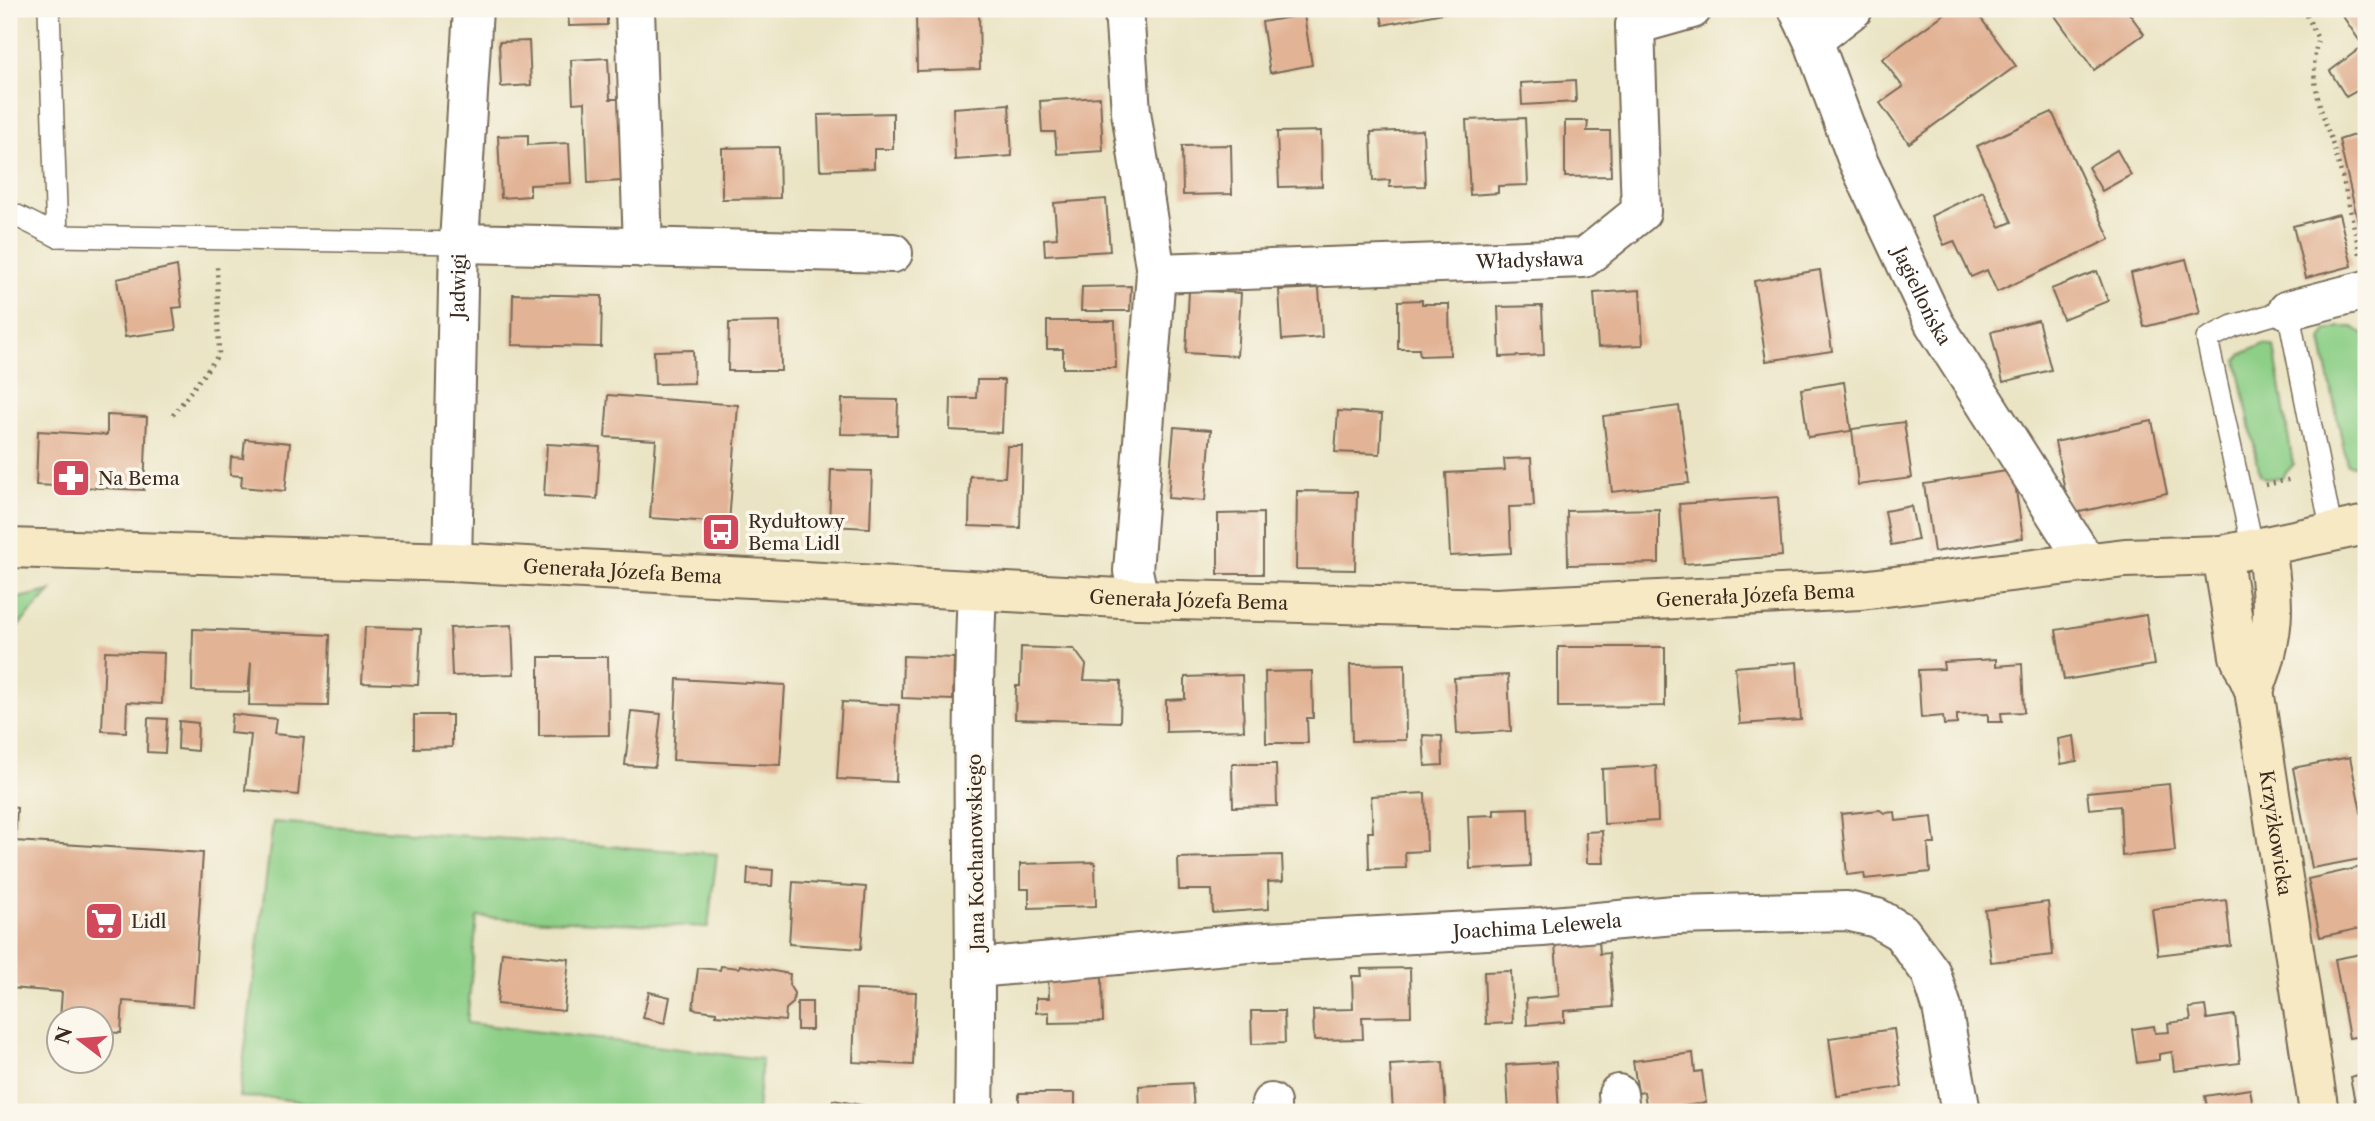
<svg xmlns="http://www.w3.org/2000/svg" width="2375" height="1121" viewBox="0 0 2375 1121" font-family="'Libre Caslon Text',serif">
<rect width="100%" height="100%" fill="#fbf7ec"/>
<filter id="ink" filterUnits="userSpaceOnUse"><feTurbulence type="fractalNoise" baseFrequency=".0143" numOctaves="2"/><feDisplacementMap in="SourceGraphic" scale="14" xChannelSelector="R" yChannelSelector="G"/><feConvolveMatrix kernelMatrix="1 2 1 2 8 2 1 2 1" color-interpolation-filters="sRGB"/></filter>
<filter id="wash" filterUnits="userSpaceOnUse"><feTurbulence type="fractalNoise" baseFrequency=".00686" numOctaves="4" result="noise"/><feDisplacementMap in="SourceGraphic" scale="28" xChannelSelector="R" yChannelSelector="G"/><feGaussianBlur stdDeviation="1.57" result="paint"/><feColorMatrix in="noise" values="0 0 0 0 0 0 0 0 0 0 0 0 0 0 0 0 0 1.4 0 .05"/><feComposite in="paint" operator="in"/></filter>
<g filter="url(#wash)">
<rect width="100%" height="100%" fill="#eae4c4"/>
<g fill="#8dcf87" stroke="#647c52" stroke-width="2">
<path d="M2339,327H2353L2366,337V463L2361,466L2347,464L2321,340L2326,331Z"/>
<path d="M2264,344L2274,347L2293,465L2282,477L2266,479L2260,475L2237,360L2242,354Z"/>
<path d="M51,591L9,636V600Z"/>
<path d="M273,822L717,854L708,927L477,917L467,1023L762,1059L757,1112H372L274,1098L239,1097Z"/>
</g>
<g id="blocks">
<g fill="#e2b395">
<path d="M568,9H607V25L569,26Z"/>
<path d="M1380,9H1457L1458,10L1383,25Z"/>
<path d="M1951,9H1974L2016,66L1909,143L1880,103L1903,87L1882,59Z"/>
<path d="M2059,9H2126L2144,34L2094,70L2053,13Z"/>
<path d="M2338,9H2366V86L2346,97L2330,71L2363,46Z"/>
<path d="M979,12L980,69L917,71L916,13Z"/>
<path d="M1304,15L1312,65L1270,73L1262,22Z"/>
<path d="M529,41L531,85L501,87L499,42Z"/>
<path d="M608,58L610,99H619L622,181L588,183L585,102L573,103L571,60Z"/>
<path d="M1575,80L1576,102L1522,105L1521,83Z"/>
<path d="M1100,97L1103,151L1057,154L1055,132H1042L1040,101Z"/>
<path d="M1009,104L1012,156L955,160L953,108Z"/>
<path d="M2052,112L2110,239L1997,292L1987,270L1971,277L1954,241L1944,245L1931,216L1983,191L2000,227L2012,222L1977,146Z"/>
<path d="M893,113V149H874V168L820,170L818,115Z"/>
<path d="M1525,118L1528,185L1498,186V193L1470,195L1466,120Z"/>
<path d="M1565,121H1588L1587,131H1610L1611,176L1565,177Z"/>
<path d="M1423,130L1425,186L1389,187L1390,180L1373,181L1371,132Z"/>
<path d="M1321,131L1322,186L1279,187L1277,132Z"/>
<path d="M2366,131V252H2365L2339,140Z"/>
<path d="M528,135V145L569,143L571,183L530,185V196L501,198L498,136Z"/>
<path d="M1231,145L1232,194L1183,195L1182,146Z"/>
<path d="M779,147L780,198L722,199V148Z"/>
<path d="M2117,150L2131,175L2102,191L2088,167Z"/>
<path d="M1106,199L1110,251L1045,255L1044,239L1057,238L1054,203Z"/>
<path d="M2339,214L2352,266L2306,278L2293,226Z"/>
<path d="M2186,259L2200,313L2144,327L2131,273Z"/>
<path d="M177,266L182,307L173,308L176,330L125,337L117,279Z"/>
<path d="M1820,270L1832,351L1766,361L1754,281Z"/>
<path d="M2097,271L2108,301L2063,319L2051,289Z"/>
<path d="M1131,286L1130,311H1081L1082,287Z"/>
<path d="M1319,288L1322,337L1282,340L1279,290Z"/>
<path d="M1189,290L1241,293L1237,356L1186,353Z"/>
<path d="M1640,290L1643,345L1598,347L1594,293Z"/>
<path d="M513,294L602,296L601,347L512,345Z"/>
<path d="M1422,300V304H1449L1450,355L1420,356L1419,349H1398V301Z"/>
<path d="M1542,306L1544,355L1500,357L1498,307Z"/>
<path d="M2038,320L2051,370L2003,382L1991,332Z"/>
<path d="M1047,321H1115L1116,368H1063V349H1047Z"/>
<path d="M780,322L781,371H728L729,323Z"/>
<path d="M693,350L694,383L655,384L654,351Z"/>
<path d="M977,380H1004L1002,433L950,430L951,398H976Z"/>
<path d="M1844,382L1851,431L1808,437L1801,389Z"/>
<path d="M608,395L738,405L729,523L650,518L656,440L605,437Z"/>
<path d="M842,399L898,400L897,435L841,434Z"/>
<path d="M1679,406L1689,483L1612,492L1603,416Z"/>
<path d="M1338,411L1382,414L1380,454L1335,452Z"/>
<path d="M107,415L147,417L144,490L36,485L38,431L107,435Z"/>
<path d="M2152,421L2167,493L2070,514L2055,442Z"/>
<path d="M1904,422L1912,478L1858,485L1852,429Z"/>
<path d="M1174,427L1211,430L1205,501L1168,498Z"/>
<path d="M245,439L290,443L285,491L241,487L242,476L230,475L231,457L243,458Z"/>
<path d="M547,444L600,447L597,499L544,496Z"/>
<path d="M1007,446H1022L1020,528L969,526L970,476L1005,477Z"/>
<path d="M1531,458L1534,506L1509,507L1511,553L1450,556L1446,473L1505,470L1504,459Z"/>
<path d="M831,470L872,471L870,528L829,526Z"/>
<path d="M2013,470L2023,538L1934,552L1924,484Z"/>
<path d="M1297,491L1357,492L1355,570L1296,569Z"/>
<path d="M1778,497L1782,556L1684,564L1679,504Z"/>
<path d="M1911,506L1918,540L1891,545L1885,511Z"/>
<path d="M1659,509V563L1568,565L1567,511Z"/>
<path d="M1263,513V574H1218V514Z"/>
<path d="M2146,615L2154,665L2064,680L2056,630Z"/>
<path d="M512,625L514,674L452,676L450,628Z"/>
<path d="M365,627L421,629L418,685L362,683Z"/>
<path d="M193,629L330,635L328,706L249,705L251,662L248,692L192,691Z"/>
<path d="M1021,647L1074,649L1086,665L1084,680L1121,681L1120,722L1015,719L1016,686H1020Z"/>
<path d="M1558,647H1665V706L1558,707Z"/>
<path d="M105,651L164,653L162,704L127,702L126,732L102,731Z"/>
<path d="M903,656L954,658L953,700L902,698Z"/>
<path d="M539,657H608L609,735L539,736Z"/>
<path d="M1996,659V666L2022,664L2024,712L2001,713L2002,722H1988V714L1957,715V724L1944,725L1943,716L1921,718L1918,670L1944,669L1943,662Z"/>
<path d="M1797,662L1801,720L1740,724L1735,667Z"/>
<path d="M1405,664L1406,740L1352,741L1350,665Z"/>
<path d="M1312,671L1313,718H1307L1308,743H1266L1265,672Z"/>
<path d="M1242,675L1244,730L1166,732V700L1185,699V677Z"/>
<path d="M1508,675L1511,731L1457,734L1454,678Z"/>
<path d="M677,679L785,685L780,765L673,760Z"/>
<path d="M842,702L899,705L896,782L837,779Z"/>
<path d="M631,711L661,714L655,767L625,765Z"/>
<path d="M232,714L276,719L274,734L304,737L298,795L245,790L251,735L230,733Z"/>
<path d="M414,715H452V747L414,748Z"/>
<path d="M148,718L167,719L165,753L147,752Z"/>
<path d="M179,721L198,723L197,751L178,749Z"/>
<path d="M1423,735L1442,736L1443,765L1425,766Z"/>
<path d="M2074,736L2077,761L2061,764L2058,739Z"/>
<path d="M2350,757L2366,837V858L2312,868L2293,768Z"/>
<path d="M1232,764H1276L1277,806L1233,807Z"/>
<path d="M1656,766L1658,821L1604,824L1602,769Z"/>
<path d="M2169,784L2175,851L2122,856L2120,806L2089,809L2087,792Z"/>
<path d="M1425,793L1427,851L1405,852L1406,868L1369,869L1368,832H1373L1371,796Z"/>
<path d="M9,807L17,808L15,841L203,853L193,1006L123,1001L121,1033L102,1032V1020H60L62,992L9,988Z"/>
<path d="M1528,808L1530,866L1470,869L1468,816L1494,815V809Z"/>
<path d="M1880,810L1884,813L1895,812L1896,821L1932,817L1935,844H1928L1930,872L1865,879L1864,873L1847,875L1841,814Z"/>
<path d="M1602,831L1604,863H1587L1586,832Z"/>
<path d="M1282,855L1283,881L1268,882L1269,909L1213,913L1212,890H1179L1178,858Z"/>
<path d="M1095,862L1096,906L1029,908V889H1020V864Z"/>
<path d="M2366,866V927L2320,937L2308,879Z"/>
<path d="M748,868L773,870L772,886L747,885Z"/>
<path d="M793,882L866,887L861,949L789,944Z"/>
<path d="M2226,900L2231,946L2158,955L2152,909Z"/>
<path d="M2048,902L2053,955L1991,962L1985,910Z"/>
<path d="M1599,940L1600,954L1609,953L1613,1007L1564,1011V1022L1527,1025L1526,999L1559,996L1555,944Z"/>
<path d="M502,952L569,959L564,1011L497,1004Z"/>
<path d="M2366,953V1035L2349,1038L2335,959Z"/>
<path d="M740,965L790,974L789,985L794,993L793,1003L786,1009L785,1021L716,1015V1012L693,1009L698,968L720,970L721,966L739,968Z"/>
<path d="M1410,968L1411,1016L1362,1017L1363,1039L1314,1040L1313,1010L1353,1009L1352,976H1362L1361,969Z"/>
<path d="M1511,971L1513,1023L1486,1024L1484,972Z"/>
<path d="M1102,975L1103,1022L1049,1023V1012L1036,1013V998H1049L1048,976Z"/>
<path d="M856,990L916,992L913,1065L853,1062Z"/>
<path d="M649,992L670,997L665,1023L643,1018Z"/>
<rect x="797" y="1002" width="15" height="28"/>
<path d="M2205,1006L2207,1019L2235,1015L2240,1063L2174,1071L2172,1052L2159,1054V1060L2137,1063L2132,1029L2154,1026L2155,1033L2169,1032L2168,1023L2191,1020L2189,1008Z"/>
<path d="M1251,1011H1284L1285,1043L1252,1044Z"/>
<path d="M1894,1029L1902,1087L1837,1096L1829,1038Z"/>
<path d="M1693,1053L1695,1072L1702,1071L1706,1103L1647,1111L1644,1092L1638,1093L1633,1061Z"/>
<path d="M1443,1062L1446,1112H1393L1390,1065Z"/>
<path d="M1556,1062L1559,1112H1509L1506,1065Z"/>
<path d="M2366,1073V1112H2357L2350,1077Z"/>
<path d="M1192,1083L1194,1112H1140L1139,1086Z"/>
<path d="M2250,1089L2254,1112H2208L2205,1096Z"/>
<rect x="1019" y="1093" width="56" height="19"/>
<path d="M833,1100L867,1106L866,1112H831Z"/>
</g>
</g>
</g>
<g filter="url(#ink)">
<use href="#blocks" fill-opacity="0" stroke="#786b58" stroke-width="2"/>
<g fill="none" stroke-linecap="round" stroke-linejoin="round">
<g stroke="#786b58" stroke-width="24">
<g id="lane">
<path d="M49,9L57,236"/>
<path d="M9,212L57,236L459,243"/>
<path d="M2253,549L2207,339L2233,326L2288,310L2332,533"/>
</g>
</g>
<g stroke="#786b58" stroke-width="42">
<g id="street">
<path d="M635,9L643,248"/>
<path d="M1124,9L1131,112L1156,273L1133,571L1139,599"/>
<path id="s1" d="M1798,9L1813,40L1857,159L1934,323L2087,563"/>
<path d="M1813,40L1853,9"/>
<path d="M459,243L893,253"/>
<path id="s2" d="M1156,273L1584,258L1641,212L1635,25L1692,9"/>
<path d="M2288,310L2366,290"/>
<path id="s3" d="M452,562L459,243L473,9"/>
<path id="s4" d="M977,968L1248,943L1542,927L1674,915L1847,911L1877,918L1901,932L1931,973L1942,1007L1961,1112"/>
<path d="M1618,1094L1620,1112"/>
<path d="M1271,1103V1112"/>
<path d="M974,1112C978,939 969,764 977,591"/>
</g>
</g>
<g stroke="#786b58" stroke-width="42">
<g id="secondary">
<path id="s5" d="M9,548L452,562L1139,599L1496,608L1861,590L2125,558L2222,555L2366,525"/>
<path id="s6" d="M2222,555L2239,656L2254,690L2319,1112"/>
<path d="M2254,690C2276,635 2275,605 2266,547"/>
</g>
</g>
<g stroke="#786b58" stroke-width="4.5" stroke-dasharray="2 5" stroke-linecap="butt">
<path d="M2304,9L2318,39C2307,79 2322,111 2334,149C2345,183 2352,220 2360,254"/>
<path d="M173,415L219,354L217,265"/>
<path d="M2266,485L2292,479"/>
</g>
<use href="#lane" stroke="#fff" stroke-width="21"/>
<use href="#street" stroke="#fff" stroke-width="38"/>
<use href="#secondary" stroke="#f6e9c3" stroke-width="38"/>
</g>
</g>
<defs>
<g id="pharmacy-square" transform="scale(2.0125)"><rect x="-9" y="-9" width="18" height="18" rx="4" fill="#d1495b" stroke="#fbf7ec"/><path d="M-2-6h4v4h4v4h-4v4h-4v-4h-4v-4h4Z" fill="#fff"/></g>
<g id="bus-square" transform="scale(2.0125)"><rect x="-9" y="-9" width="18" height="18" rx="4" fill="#d1495b" stroke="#fbf7ec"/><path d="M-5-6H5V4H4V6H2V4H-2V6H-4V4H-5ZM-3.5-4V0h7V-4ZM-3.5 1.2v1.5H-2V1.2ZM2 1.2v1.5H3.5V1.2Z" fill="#fff"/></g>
<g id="supermarket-square" transform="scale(2.0125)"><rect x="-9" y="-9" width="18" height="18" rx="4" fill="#d1495b" stroke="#fbf7ec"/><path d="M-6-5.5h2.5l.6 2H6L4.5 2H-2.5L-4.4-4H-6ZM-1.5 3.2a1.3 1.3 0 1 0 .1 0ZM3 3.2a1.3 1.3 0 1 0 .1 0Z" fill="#fff"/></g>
</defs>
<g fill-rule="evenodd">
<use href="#pharmacy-square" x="71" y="478"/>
<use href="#bus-square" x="721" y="532"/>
<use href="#supermarket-square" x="104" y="921"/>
</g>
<g text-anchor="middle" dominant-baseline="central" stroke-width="7" stroke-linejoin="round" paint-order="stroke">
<g font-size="19" fill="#3b2a1e" stroke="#fbf7ec">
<text stroke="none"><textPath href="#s2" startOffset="374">Władysława</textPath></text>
<text stroke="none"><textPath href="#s3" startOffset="276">Jadwigi</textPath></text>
<text stroke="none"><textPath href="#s1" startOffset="313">Jagiellońska</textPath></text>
<text stroke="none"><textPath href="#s5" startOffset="614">Generała Józefa Bema</textPath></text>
<text stroke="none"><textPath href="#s5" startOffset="1748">Generała Józefa Bema</textPath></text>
<text stroke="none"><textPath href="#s5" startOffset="1181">Generała Józefa Bema</textPath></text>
<text stroke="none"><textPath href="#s6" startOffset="284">Krzyżkowicka</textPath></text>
<text transform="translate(976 852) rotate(-91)">Jana Kochanowskiego</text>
<text stroke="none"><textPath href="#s4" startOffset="562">Joachima Lelewela</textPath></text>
</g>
<g font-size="19" fill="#3b2a1e" stroke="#fbf7ec" text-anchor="start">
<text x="98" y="478">Na Bema</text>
<text x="748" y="521">Rydułtowy<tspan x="748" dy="22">Bema Lidl</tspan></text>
<text x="131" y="921">Lidl</text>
</g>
</g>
<rect width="2375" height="1121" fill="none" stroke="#fbf7ec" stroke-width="35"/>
<g transform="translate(80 1040) rotate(286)"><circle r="33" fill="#fbf7ec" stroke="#aea59a" stroke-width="2"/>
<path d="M0-5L12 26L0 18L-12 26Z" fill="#d1495b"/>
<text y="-10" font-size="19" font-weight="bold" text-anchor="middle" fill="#3b2a1e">N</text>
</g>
</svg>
